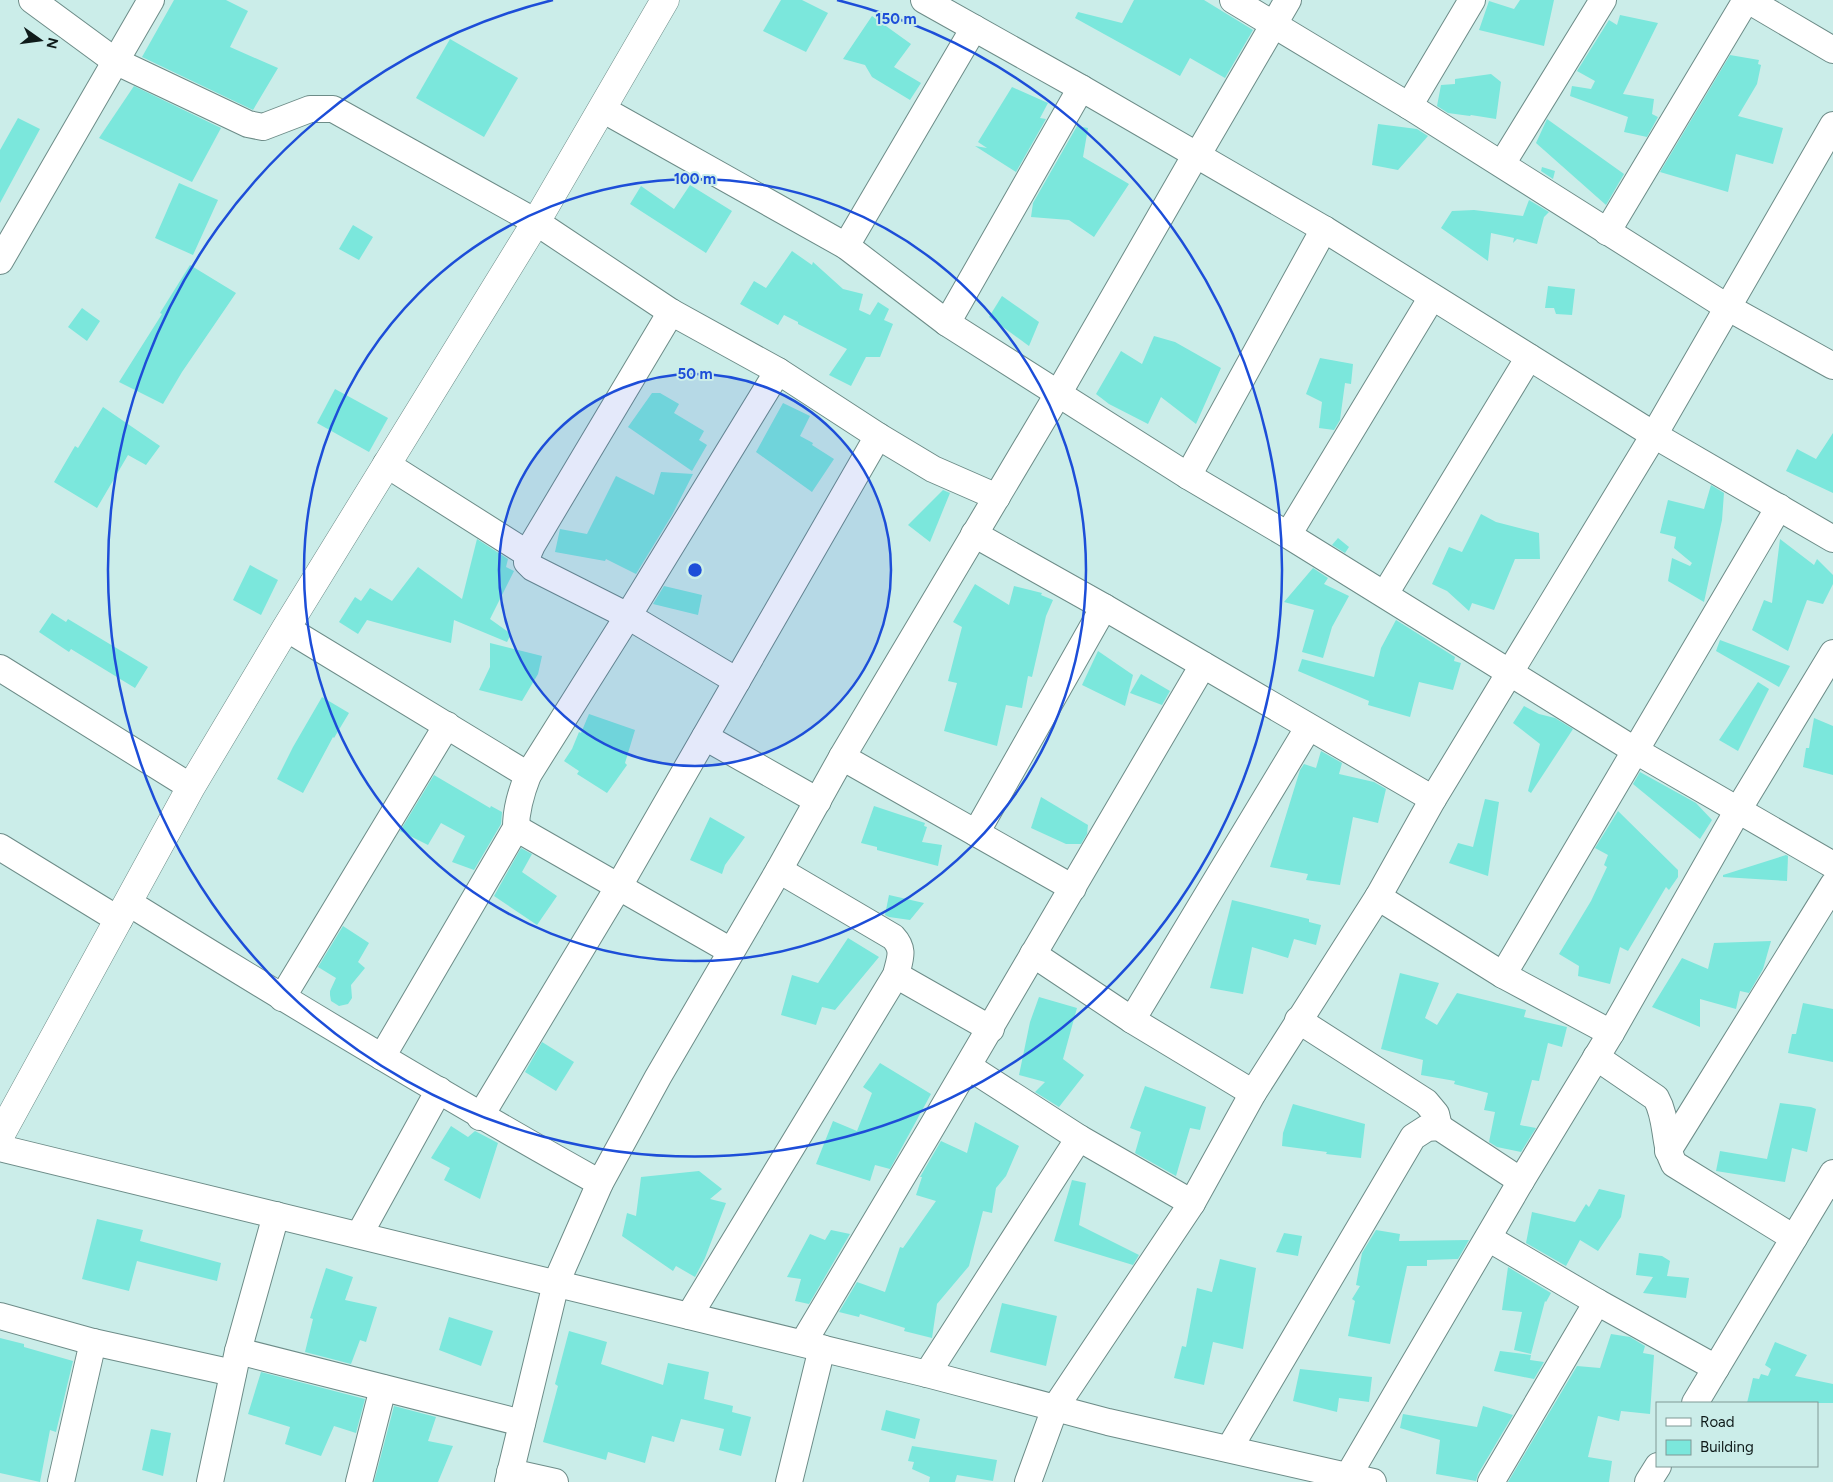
<svg xmlns="http://www.w3.org/2000/svg" width="1833" height="1482" viewBox="0 0 1833 1482" font-family="Figtree,sans-serif">
<rect width="100%" height="100%" fill="#cbede9"/>
<g fill="#7be7dc">
<path d="M174,0H226L248,11L230,47L278,68L253,110L142,57Z"/>
<path d="M781,0H802L828,13L806,52L763,31Z"/>
<path d="M1134,0H1204L1253,30L1225,78L1190,58L1180,76L1075,18L1078,12L1122,23Z"/>
<path d="M1520,0H1554L1544,46L1479,30L1489,1L1514,9Z"/>
<path d="M1620,15L1658,23L1623,94L1654,99L1652,114L1658,117L1647,137L1624,132L1628,117L1570,96L1572,86L1591,89L1595,81L1577,71L1609,20L1617,25Z"/>
<path d="M872,16L911,44L894,67L921,83L910,100L872,77L865,65L843,59Z"/>
<path d="M450,39L518,78L484,137L416,98Z"/>
<path d="M1730,55L1759,60L1758,64L1761,65L1757,84L1738,116L1783,128L1773,164L1736,154L1728,192L1660,172Z"/>
<path d="M1491,74L1501,82L1496,119L1471,115L1470,116L1448,113L1437,106L1441,85L1455,84V79Z"/>
<path d="M134,86L221,128L192,182L99,138Z"/>
<path d="M1012,87L1048,103L1040,118L1046,119L1016,172L975,146L987,148L978,142Z"/>
<path d="M18,118L40,129L0,203V150Z"/>
<path d="M1547,119L1624,174L1606,205L1536,143Z"/>
<path d="M1378,124L1417,129L1428,136L1398,170L1372,165Z"/>
<path d="M1077,126L1088,128L1083,157L1129,184L1094,237L1069,220L1031,217L1033,203Z"/>
<path d="M1542,167L1555,171L1553,179L1541,171Z"/>
<path d="M179,183L218,200L193,255L155,238Z"/>
<path d="M690,185L732,211L706,253L630,204L641,186L674,209Z"/>
<path d="M1529,200L1549,212L1544,217L1537,244L1517,239L1513,243L1514,238L1491,233L1488,261L1441,228L1452,211L1474,210L1523,216Z"/>
<path d="M353,225L373,237L359,260L339,249Z"/>
<path d="M792,251L812,265L813,262L843,289L863,294L859,310L870,315L878,302L889,309L884,320L893,324L880,357H866L851,386L829,375L847,349L798,324V322L784,315L778,325L740,304L754,281L766,288Z"/>
<path d="M190,265L236,293L182,372L163,404L119,382L162,314L160,313Z"/>
<path d="M1548,286L1575,289L1572,315L1556,314L1554,308H1545Z"/>
<path d="M1002,296L1039,322L1029,346L989,317Z"/>
<path d="M82,308L100,321L87,341L68,327Z"/>
<path d="M1154,336L1175,342L1221,368L1196,424L1161,397L1148,424L1109,404L1096,394L1121,351L1142,364Z"/>
<path d="M1320,358L1353,364L1351,384L1345,383L1340,420L1334,430L1319,428L1322,402L1306,394Z"/>
<path d="M335,389L388,418L369,452L317,423Z"/>
<path d="M652,393H660L679,404L674,413L704,431L699,440L707,445L692,471L628,427Z"/>
<path d="M783,403L810,416L800,436L813,443L812,445L834,459L812,492L756,452Z"/>
<path d="M103,407L160,446L146,465L128,455L97,508L54,482L75,446L78,448Z"/>
<path d="M1833,433V493L1786,471L1797,449L1816,459Z"/>
<path d="M661,472L693,474L672,515L636,574L606,559L605,561L555,552L560,529L587,534L616,476L654,495Z"/>
<path d="M1711,485L1724,493L1722,520L1704,602L1668,581L1672,558L1690,566L1692,563L1674,548L1676,537L1660,533L1668,500L1704,509Z"/>
<path d="M943,490L950,493L930,542L908,525Z"/>
<path d="M1481,514L1496,522L1539,533L1540,559H1515L1494,610L1472,603L1469,611L1447,591L1432,584L1449,547L1462,552Z"/>
<path d="M1338,538L1349,547L1345,553L1332,545Z"/>
<path d="M477,539L508,559L506,567L514,571L490,619L511,634L507,642L454,620L451,643L367,620L358,634L339,622L355,597L361,601L370,588L392,601L418,567L462,599Z"/>
<path d="M1780,539L1814,565L1817,559L1833,575V584L1823,604L1807,600L1788,651L1752,630L1764,600L1772,603Z"/>
<path d="M250,565L278,580L261,615L233,600Z"/>
<path d="M1313,568L1328,578L1324,584L1349,596L1332,627L1323,658L1302,652L1314,610L1284,602Z"/>
<path d="M975,584L1009,605L1014,586L1042,593L1041,595L1053,600L1046,616L1032,677L1028,676L1022,708L1006,705L997,746L944,731L957,683L948,681L962,627L953,622Z"/>
<path d="M664,586L702,595L698,615L653,604Z"/>
<path d="M52,613L66,622L68,619L148,667L135,688L71,649L69,652L39,632Z"/>
<path d="M1396,620L1455,657L1454,661L1461,663L1453,690L1419,682L1410,717L1368,705L1369,701L1298,671L1302,659L1374,677L1381,648Z"/>
<path d="M1720,640L1790,666L1779,687L1716,651Z"/>
<path d="M490,643L542,656L538,674L522,701L479,690L490,667Z"/>
<path d="M1098,651L1133,675L1125,706L1082,685Z"/>
<path d="M1141,674L1170,691L1162,705L1130,693Z"/>
<path d="M1758,682L1769,689L1738,751L1719,740Z"/>
<path d="M322,697L349,713L334,738L333,737L303,793L277,779L293,747Z"/>
<path d="M1524,706L1539,714L1555,718L1573,729L1531,793L1528,791L1540,744L1513,723Z"/>
<path d="M589,714L635,730L625,763L627,765L607,793L577,774L579,771L564,761L572,749L579,732L581,733Z"/>
<path d="M1814,718L1833,726V775L1803,767L1806,748H1809Z"/>
<path d="M1321,751L1342,763L1339,774L1374,782L1386,789L1378,823L1353,817L1340,885L1306,880L1308,874L1270,867L1300,770L1304,764L1316,768Z"/>
<path d="M1640,772L1696,803L1712,820L1700,839L1633,784Z"/>
<path d="M434,775L490,808L491,806L502,812L501,824L474,870L452,862L465,836L441,823L428,845L400,831Z"/>
<path d="M1041,797L1088,825L1087,834L1081,844H1066L1031,828Z"/>
<path d="M1485,799L1499,802L1488,876L1449,863L1458,843L1473,847Z"/>
<path d="M874,806L925,823L924,826L927,827L922,842L942,845L938,866L877,850V847L861,843Z"/>
<path d="M1618,811L1678,870V877L1669,890L1666,887L1628,951L1620,947L1610,984L1578,976L1579,966L1559,954L1591,901L1607,867L1604,865L1608,855L1595,848Z"/>
<path d="M710,817L745,837L725,865L722,874L690,860Z"/>
<path d="M521,848L532,854L522,872L557,896L537,925L494,896Z"/>
<path d="M1786,855L1788,856L1787,881L1723,877V875Z"/>
<path d="M889,895L924,903L910,920L889,917L885,915Z"/>
<path d="M1232,900L1309,919V922L1321,925L1316,945L1294,939L1288,958L1252,947L1243,994L1210,988Z"/>
<path d="M343,926L369,943L358,962L365,968L351,985L352,998L348,1004L339,1006L331,1001L330,995V991L336,978L318,967Z"/>
<path d="M848,938L879,957L835,1010L822,1007L816,1025L781,1015L792,975L818,983Z"/>
<path d="M1771,941L1763,969L1749,993L1740,991L1736,1009L1700,999V1027L1652,1007L1682,958L1708,969L1714,943Z"/>
<path d="M1400,973L1439,983L1425,1018L1437,1025L1457,993L1526,1010L1524,1017L1567,1027L1562,1047L1548,1043L1539,1081L1532,1080L1520,1125L1536,1128L1521,1152L1497,1147L1489,1142L1495,1112L1484,1110L1488,1093L1454,1084L1455,1081L1421,1075L1423,1060L1381,1049Z"/>
<path d="M1039,997L1077,1008L1063,1059L1084,1075L1059,1107L1035,1092L1045,1082L1019,1075L1030,1022Z"/>
<path d="M1803,1003L1833,1009V1062L1788,1053L1792,1034H1796Z"/>
<path d="M542,1042L574,1062L556,1091L525,1072Z"/>
<path d="M880,1063L931,1094L890,1169L875,1165L870,1181L816,1164L833,1121L857,1131L872,1093L863,1087Z"/>
<path d="M1145,1086L1206,1107L1200,1130L1190,1128L1176,1176L1135,1153L1141,1132L1130,1128Z"/>
<path d="M1780,1103L1811,1107L1816,1109L1807,1152L1792,1148L1785,1182L1716,1171L1720,1151L1767,1159Z"/>
<path d="M1293,1104L1365,1124L1361,1158L1326,1154L1327,1152L1282,1146L1283,1133Z"/>
<path d="M975,1122L1019,1146L1006,1176L996,1188L992,1213L983,1211L969,1266L937,1304L932,1338L904,1331L905,1328L860,1314L859,1317L839,1312L857,1282L885,1292L900,1247L903,1248L936,1201L916,1195L922,1177H920L941,1141L967,1153Z"/>
<path d="M451,1126L468,1137L475,1131L498,1143L480,1199L444,1180L450,1168L431,1158Z"/>
<path d="M699,1171L722,1189L710,1199L726,1203L705,1258L695,1277L676,1266L673,1271L622,1236L627,1213L636,1216L641,1177Z"/>
<path d="M1072,1180L1086,1183L1079,1225L1139,1255L1133,1265L1054,1241Z"/>
<path d="M1599,1189L1625,1195L1621,1217L1598,1251L1580,1240L1566,1266L1526,1243L1532,1212L1575,1222L1586,1204L1589,1207Z"/>
<path d="M97,1219L143,1230L140,1241L221,1263L217,1281L137,1261L129,1291L82,1279Z"/>
<path d="M831,1230L850,1234L809,1304L795,1301L801,1279L787,1277L810,1234L825,1240Z"/>
<path d="M1376,1230L1400,1234L1399,1241L1469,1240L1458,1259L1427,1260V1266H1407L1390,1344L1348,1336L1355,1301L1352,1299L1360,1286L1356,1285L1362,1253Z"/>
<path d="M1284,1233L1302,1236L1298,1256L1276,1252Z"/>
<path d="M1639,1253L1662,1256L1670,1261L1667,1276L1689,1278L1686,1298L1643,1293L1653,1277L1636,1275Z"/>
<path d="M1220,1259L1256,1268L1243,1349L1213,1342L1204,1385L1174,1378L1182,1346L1186,1347L1197,1288L1212,1292Z"/>
<path d="M1508,1267L1551,1293L1546,1302L1545,1301L1531,1354L1514,1350L1522,1312L1502,1310Z"/>
<path d="M326,1268L353,1277L345,1300L377,1307L366,1342L360,1340L351,1364L305,1352L313,1319L310,1318Z"/>
<path d="M1002,1303L1057,1316L1046,1366L990,1352Z"/>
<path d="M449,1317L493,1331L481,1366L439,1350Z"/>
<path d="M569,1331L607,1342L601,1364L663,1385L668,1363L709,1372L704,1399L733,1406L732,1412L751,1417L741,1456L719,1450L724,1429L681,1419L674,1442L652,1436L645,1463L608,1452L606,1460L543,1442L558,1386L555,1384Z"/>
<path d="M1611,1334L1630,1337L1645,1346L1643,1353L1654,1355L1650,1414L1621,1411L1619,1421L1598,1416L1588,1457L1612,1461L1609,1482H1508L1577,1366L1600,1368Z"/>
<path d="M0,1338L24,1344V1347L73,1361L56,1432L50,1430L40,1482L0,1473Z"/>
<path d="M1775,1342L1807,1355L1795,1376L1833,1384V1403H1747L1753,1378L1759,1379L1761,1374L1768,1376L1771,1369L1765,1365Z"/>
<path d="M1500,1351L1531,1355L1530,1360L1544,1362L1534,1379L1494,1371Z"/>
<path d="M1300,1369L1372,1377L1369,1402L1339,1398L1337,1412L1293,1401Z"/>
<path d="M261,1372L365,1399L356,1433L334,1426L321,1456L285,1444L290,1427L248,1414Z"/>
<path d="M394,1406L436,1417L428,1441L453,1446L438,1482H374Z"/>
<path d="M1483,1406L1513,1415L1478,1474L1476,1481L1436,1474L1440,1440L1400,1428L1403,1414L1477,1427Z"/>
<path d="M886,1410L920,1419L915,1439L881,1430Z"/>
<path d="M151,1429L171,1433L163,1476L142,1470Z"/>
<path d="M912,1446L997,1460L993,1481L957,1475L955,1482H929L930,1477L912,1469L914,1462L908,1461Z"/>
</g>
<g fill="none" stroke-linecap="round" stroke-linejoin="round">
<g stroke="#6d8c88" stroke-width="28">
<g id="street">
<path d="M32,0L115,61L248,124L263,127L310,109H333L536,222L671,312L778,371L878,436L933,469L997,497"/>
<path d="M924,0L1081,88L1324,229L1654,435L1833,539"/>
<path d="M1233,0L1409,106L1727,307L1833,366"/>
<path d="M1748,0L1833,50"/>
<path d="M1409,106L1472,0"/>
<path d="M602,109L846,246L947,323L1188,476L1288,535L1636,751L1833,865"/>
<path d="M1502,164L1603,0"/>
<path d="M1607,232L1746,0"/>
<path d="M846,246L974,28"/>
<path d="M0,261L151,0"/>
<path d="M671,312L532,545L528,554L527,562L533,568L628,616L737,681"/>
<path d="M947,323L1081,88"/>
<path d="M386,464L528,554"/>
<path d="M1188,476L1324,229"/>
<path d="M974,534L1104,607L1433,799"/>
<path d="M1288,535L1432,297"/>
<path d="M1385,594L1529,357"/>
<path d="M286,628L528,775"/>
<path d="M0,668L191,787"/>
<path d="M705,737L818,801"/>
<path d="M842,757L1073,888"/>
<path d="M516,828L731,951"/>
<path d="M976,833L1104,607"/>
<path d="M0,847L119,920"/>
<path d="M1378,897L1503,975L1611,1033"/>
<path d="M129,903C284,999 440,1094 600,1183"/>
<path d="M1033,954L1132,1020L1253,1093"/>
<path d="M896,975L991,1029"/>
<path d="M1503,975L1779,507"/>
<path d="M282,998L447,725"/>
<path d="M1132,1020L1308,728"/>
<path d="M1298,1020L1426,1102L1436,1114L1439,1127"/>
<path d="M382,1057L516,828C516,809 521,793 528,775L628,616L778,371"/>
<path d="M1596,1057L1656,1098C1668,1119 1663,1143 1674,1164L1794,1238"/>
<path d="M969,1067L1079,1138L1192,1203"/>
<path d="M480,1117L619,886L878,436"/>
<path d="M0,1148L927,1374L1108,1422L1373,1482"/>
<path d="M1668,1151L1833,885"/>
<path d="M359,1235L439,1090"/>
<path d="M1488,1238L1597,1302"/>
<path d="M0,1316L93,1342L233,1373"/>
<path d="M689,1316L896,975C900,958 905,950 893,937L779,870"/>
<path d="M803,1343C938,1118 1071,892 1203,665"/>
<path d="M238,1351L522,1423"/>
<path d="M927,1374L1079,1138"/>
<path d="M1695,1403L1833,1173"/>
<path d="M1229,1449L1413,1137L1427,1128L1439,1127L1521,1181"/>
<path d="M510,1472L555,1482"/>
<path d="M1348,1476L1521,1181L1611,1033L1738,810L1833,653"/>
<path d="M61,1482L93,1342"/>
<path d="M210,1482L238,1351L276,1215"/>
<path d="M359,1482L383,1388"/>
<path d="M508,1482L556,1283L600,1183L658,1077L779,870L842,757L1058,394L1195,156H1197L1288,0"/>
<path d="M789,1482L822,1348"/>
<path d="M1028,1482L1055,1408L1192,1203L1253,1093L1378,897L1433,799L1654,435L1833,125"/>
<path d="M1491,1482L1597,1302L1716,1368"/>
<path d="M1648,1482L1658,1466"/>
</g>
</g>
<g stroke="#6d8c88" stroke-width="29">
<path id="secondary" d="M0,1136L191,787L286,628L536,222L665,0"/>
</g>
<use href="#street" stroke="#fff" stroke-width="26"/>
<use href="#secondary" stroke="#fff" stroke-width="28"/>
</g>
<circle cx="695" cy="570" r="196" fill="#1d4ed8" fill-opacity=".12"/>
<g fill="none" stroke="#1d4ed8" stroke-width="2.5">
<circle cx="695" cy="570" r="196"/>
<circle cx="695" cy="570" r="391"/>
<path d="M837 0A587 587 0 1 1 553 0"/>
</g>
<circle cx="695" cy="570" r="8" fill="#1d4ed8" stroke="#cbede9" stroke-width="2.5"/>
<g font-size="15" text-anchor="middle" font-weight="bold" fill="#1d4ed8" stroke="#cbede9" stroke-width="4" stroke-linejoin="round" paint-order="stroke">
<text x="896" y="24">150 m</text>
<text x="695" y="184">100 m</text>
<text x="695" y="379">50 m</text>
</g>
<rect x="1656" y="1402" width="162" height="65" fill="#cbede9" stroke="#809996"/>
<rect x="1666" y="1418" width="25" height="8" fill="#ffffff" stroke="#809996"/>
<text x="1700" y="1427" font-size="15" fill="#0f1b1a">Road</text>
<rect x="1666" y="1440" width="25" height="15" fill="#7be7dc" stroke="#809996"/>
<text x="1700" y="1452" font-size="15" fill="#0f1b1a">Building</text>
<g transform="translate(40 40) rotate(104)" stroke="#cbede9" stroke-width="4" paint-order="stroke">
<path d="M0-4L9 19L0 12L-9 19Z" fill="#0f1b1a"/>
<text y="-8" font-size="14" font-weight="bold" text-anchor="middle" fill="#0f1b1a">N</text>
</g>
</svg>
